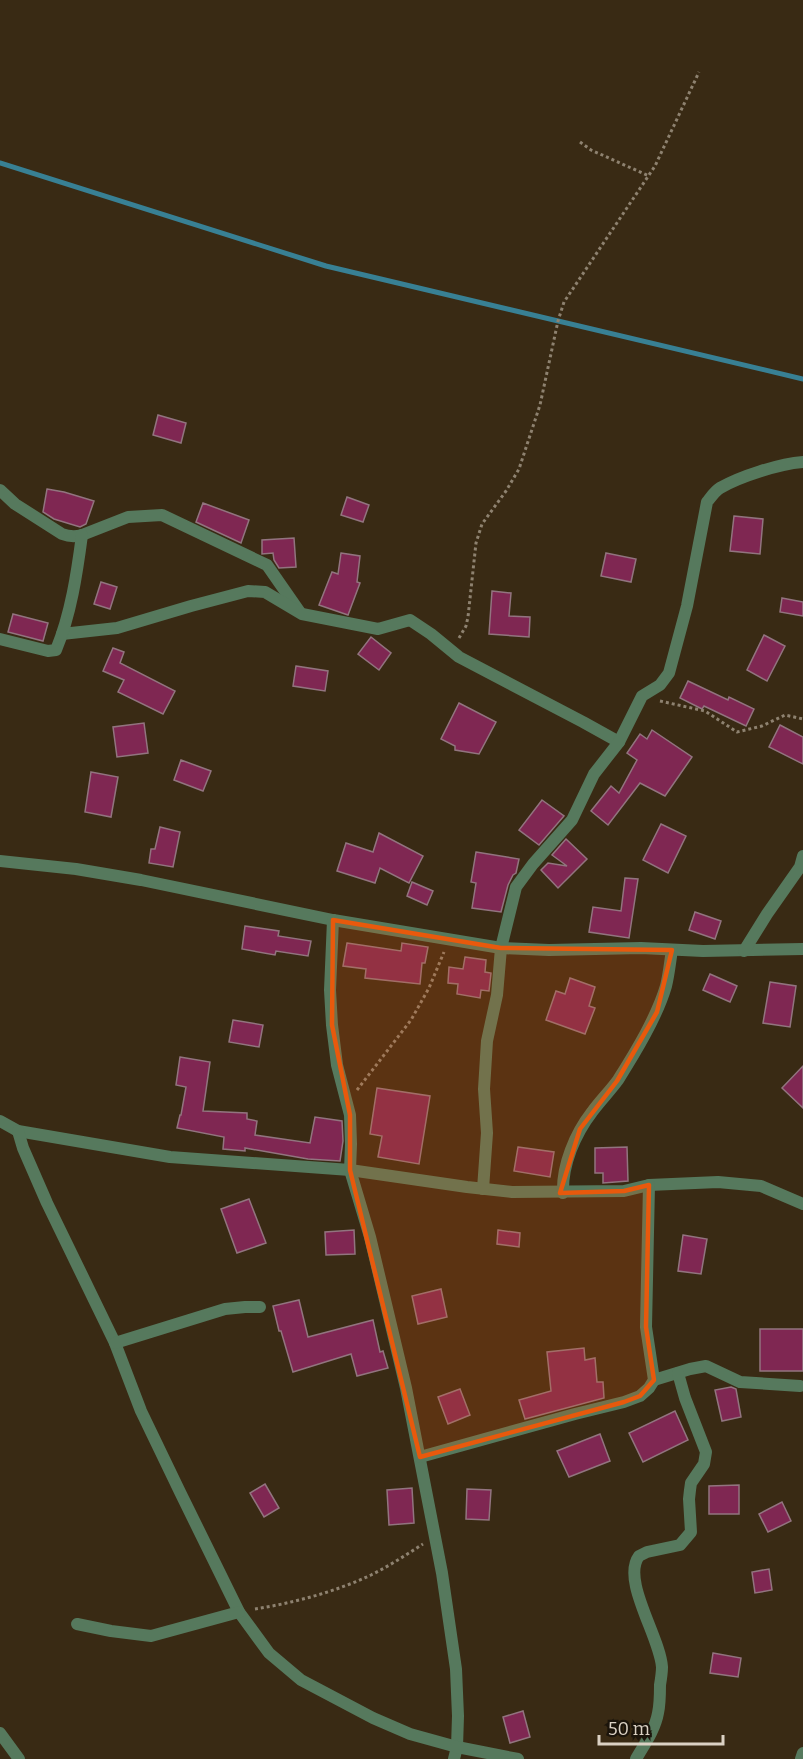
<svg xmlns="http://www.w3.org/2000/svg" width="803" height="1759" viewBox="0 0 803 1759" font-family="Bitter,serif">
<rect width="100%" height="100%" fill="#392a14"/>
<g fill="none" stroke-linecap="round" stroke-linejoin="round">
<path stroke="#388094" stroke-width="5" d="M0,163L326,266L803,379"/>
</g>
<g fill="#7f2752" stroke="#92747f" stroke-width="1.5">
<path d="M158,415L186,423L181,443L153,435Z"/>
<path d="M47,489L64,492L94,501L86,524L80,527L54,519L43,512Z"/>
<path d="M347,497L369,505L363,522L341,515Z"/>
<path d="M203,503L249,520L241,543L196,522Z"/>
<path d="M734,516L763,519L760,554L730,551Z"/>
<path d="M294,538L296,567L279,568L274,560L273,553L262,554V540Z"/>
<path d="M341,553L360,556L357,582L360,583L348,615L319,605L332,572L338,574Z"/>
<path d="M606,553L636,559L631,582L601,576Z"/>
<path d="M101,582L117,587L110,609L94,604Z"/>
<path d="M492,591L511,593L509,616L530,617L529,637L489,634Z"/>
<path d="M782,598L803,602V616L780,612Z"/>
<path d="M13,614L48,623L43,641L8,632Z"/>
<path d="M764,635L785,646L767,681L747,670Z"/>
<path d="M371,637L391,653L379,670L358,654Z"/>
<path d="M113,648L124,652L120,663L175,691L163,714L118,692L124,680L103,671Z"/>
<path d="M296,666L328,671L325,691L293,686Z"/>
<path d="M688,681L728,700L729,697L754,709L746,726L704,706L702,709L680,698Z"/>
<path d="M459,703L496,722L479,754L455,750V746L441,739Z"/>
<path d="M144,723L148,753L117,757L113,727Z"/>
<path d="M780,725L803,737V764L769,747Z"/>
<path d="M652,730L692,757L665,796L640,783L608,825L591,811L611,786L619,793L637,760L627,753L640,734L647,739Z"/>
<path d="M181,760L211,771L203,791L174,780Z"/>
<path d="M91,772L118,777L111,817L85,812Z"/>
<path d="M542,800L564,816L539,845L519,830Z"/>
<path d="M661,824L686,836L668,873L643,860Z"/>
<path d="M160,827L180,832L173,867L149,863L151,849H155Z"/>
<path d="M379,833L423,856L409,883L380,868L375,883L337,871L346,843L373,852Z"/>
<path d="M566,839L587,859L558,888L541,870L548,863L567,866L552,855Z"/>
<path d="M476,852L519,859L516,873L513,875L508,885L501,912L472,908L476,883L471,882Z"/>
<path d="M625,878L638,879L629,938L589,932L593,907L621,911Z"/>
<path d="M412,882L433,891L427,905L407,896Z"/>
<path d="M695,912L721,921L715,939L689,930Z"/>
<path d="M245,926L279,931L278,936L311,941L308,956L276,951L275,955L242,949Z"/>
<path d="M347,943L401,951L402,943L428,947L425,963H422L420,984L365,978L366,969L343,966Z"/>
<path d="M465,957L486,960L485,972L491,973L489,991L481,990L480,998L457,994L458,984L448,983L449,967L463,969Z"/>
<path d="M710,974L737,986L730,1002L703,990Z"/>
<path d="M570,978L595,987L589,1006L595,1008L585,1034L546,1020L556,991L565,994Z"/>
<path d="M770,982L796,986L790,1027L763,1023Z"/>
<path d="M233,1020L263,1025L259,1047L229,1042Z"/>
<path d="M180,1057L210,1062L203,1111L247,1113V1119L257,1121L255,1135L310,1143L315,1117L342,1121L343,1141L340,1161L308,1159L245,1148V1151L223,1149L224,1137L177,1128L180,1115H181L186,1087L176,1085Z"/>
<path d="M803,1066V1108L782,1088Z"/>
<path d="M377,1088L430,1096L419,1164L378,1157L382,1136L370,1134Z"/>
<path d="M518,1147L554,1152L550,1177L514,1171Z"/>
<path d="M627,1147L628,1181L603,1183V1173H595V1148Z"/>
<path d="M249,1199L266,1243L237,1253L221,1209Z"/>
<path d="M354,1230L355,1254L326,1255L325,1232Z"/>
<path d="M498,1230L520,1233L519,1247L497,1244Z"/>
<path d="M683,1235L707,1239L701,1274L678,1271Z"/>
<path d="M441,1289L447,1317L418,1324L412,1296Z"/>
<path d="M299,1300L308,1337L373,1320L380,1352L383,1351L388,1368L357,1376L351,1354L293,1372L281,1331H279L273,1306Z"/>
<rect x="760" y="1329" width="43" height="42"/>
<path d="M584,1348L585,1360L595,1358L597,1382H603L604,1398L525,1419L519,1400L551,1391L547,1352Z"/>
<path d="M731,1387L736,1389L741,1417L722,1421L715,1390Z"/>
<path d="M460,1389L470,1415L448,1424L438,1397Z"/>
<path d="M675,1411L688,1440L643,1462L629,1433Z"/>
<path d="M600,1434L610,1461L569,1477L557,1451Z"/>
<path d="M265,1484L279,1508L264,1517L250,1493Z"/>
<path d="M739,1485V1514H709V1486Z"/>
<path d="M412,1488L414,1523L389,1525L387,1490Z"/>
<path d="M467,1489L491,1490L489,1520L466,1519Z"/>
<path d="M782,1502L791,1521L768,1532L759,1514Z"/>
<path d="M769,1569L772,1590L755,1593L752,1572Z"/>
<path d="M713,1653L741,1658L738,1677L710,1673Z"/>
<path d="M523,1711L530,1737L510,1743L503,1717Z"/>
</g>
<g fill="none" stroke-linecap="round" stroke-linejoin="round">
<g stroke="#8e8270" stroke-width="3" stroke-dasharray="3 3" stroke-linecap="butt">
<path d="M580,142L591,150L649,176"/>
<path d="M459,638L466,626L468,617L476,543L482,524L506,491L519,469L540,405L558,321L564,302L655,166L699,72"/>
<path d="M660,701L705,711L737,732L762,726L785,715L803,719"/>
<path d="M357,1090L411,1020L429,988L444,952"/>
<path d="M255,1609C293,1603 335,1592 371,1575C389,1566 406,1555 423,1544"/>
</g>
<g stroke="#56795d" stroke-width="12">
<path d="M0,490L15,504L62,534C70,537 75,537 82,535L128,517L162,515L267,565L299,611"/>
<path d="M62,634L117,628L191,606L248,591L265,592L302,614L378,629L410,620L431,634L459,657L583,722L619,742"/>
<path d="M0,639L48,651L56,650C71,614 77,573 82,535"/>
<path d="M0,861L76,869L141,880L333,920L501,948L549,950L641,948L703,951L803,949"/>
<path d="M333,920L330,990L332,1025L337,1065L350,1115L351,1144L350,1170L370,1237L406,1388L442,1573L456,1669L458,1716L457,1747L454,1759"/>
<path d="M744,951L767,914L800,867L803,856"/>
<path d="M0,1121L18,1131L170,1157L350,1170L467,1187L512,1192L624,1191L649,1185L718,1182L761,1186L803,1204"/>
<path d="M18,1131L23,1148L47,1203L115,1343L141,1411L180,1492L239,1612L269,1653L301,1680L373,1718L410,1734L457,1747L518,1759"/>
<path d="M483,1189L487,1133L484,1089L487,1041L497,995L501,948L516,887L533,864L572,820L594,774L619,742L642,696L660,685L669,673L687,606L707,502C711,497 715,491 720,488C741,476 779,464 803,462"/>
<path d="M563,1193C562,1165 575,1134 592,1112C600,1101 610,1091 618,1080C635,1053 657,1017 666,986C669,974 670,962 672,950"/>
<path d="M115,1343L225,1309L245,1307H260"/>
<path d="M654,1380L690,1369L706,1366L740,1382L800,1386"/>
<path d="M420,1457L575,1414L624,1402L640,1396L649,1388L654,1380L646,1327L649,1185"/>
<path d="M77,1624L111,1631L151,1636L239,1612"/>
<path d="M0,1733L19,1759"/>
<path d="M636,1759C644,1745 655,1730 658,1713C660,1704 660,1694 660,1685C661,1679 662,1673 662,1667C660,1637 621,1580 639,1556L647,1552L680,1545L691,1532L689,1499L690,1490L691,1483L704,1464L706,1452L685,1398L678,1373"/>
<path d="M801,1759L803,1753"/>
</g>
</g>
<path fill="#e8590c" fill-opacity="0.2" stroke="#e8590c" stroke-width="4.5" stroke-linejoin="round" d="M333,920L501,948L672,950L657,1012L617,1081L580,1129L560,1193L624,1191L649,1185L646,1327L654,1380L640,1396L624,1402L420,1457L350,1170V1115L332,1025Z"/>
<path d="M599 1735v9h124v-9" fill="none" stroke="#dbd1c4" stroke-width="3"/>
<text x="608" y="1735" font-size="18" fill="#dbd1c4" stroke="#1b140b" stroke-width="4.5" paint-order="stroke">50 m</text>
</svg>
